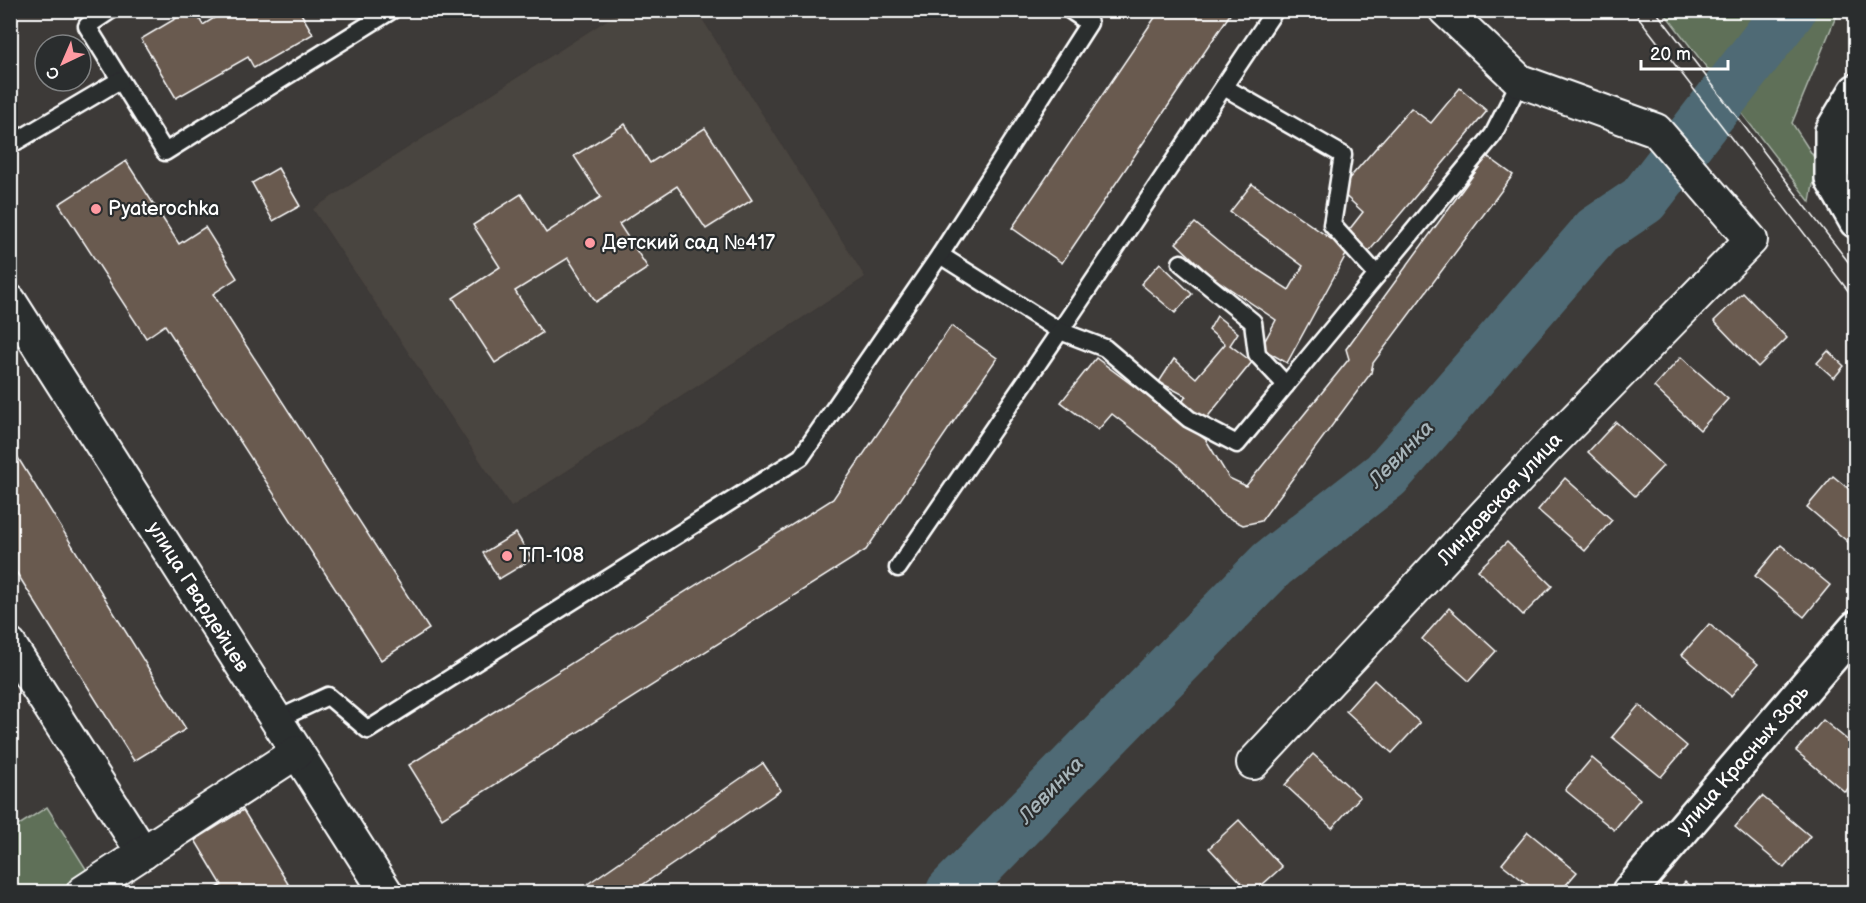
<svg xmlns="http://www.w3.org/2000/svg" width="1866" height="903" viewBox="0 0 1866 903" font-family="'Balsamiq Sans',sans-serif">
<rect width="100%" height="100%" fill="#3d3a38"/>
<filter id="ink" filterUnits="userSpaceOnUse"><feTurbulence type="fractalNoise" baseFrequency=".0167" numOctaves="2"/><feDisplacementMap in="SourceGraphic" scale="12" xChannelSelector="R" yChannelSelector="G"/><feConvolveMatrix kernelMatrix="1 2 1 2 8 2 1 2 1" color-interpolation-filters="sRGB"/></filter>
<g filter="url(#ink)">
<path fill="#4a443f" d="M621,11H697L865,277L511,507L313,209Z"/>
<g fill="#5e6f58" stroke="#aeb7ac" stroke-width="1.5">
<path d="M1663,11H1842L1835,19L1792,123L1817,162L1810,202Z"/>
<path d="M47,807L88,872L58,892H16L11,884V830Z"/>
</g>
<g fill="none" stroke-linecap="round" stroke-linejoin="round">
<path stroke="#4f6b74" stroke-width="52" d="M952,892L1272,564L1386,475L1597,231L1643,200L1790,10"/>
</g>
<g fill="#695a50" stroke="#fff" stroke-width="1.5">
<path d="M190,10H194L203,25L227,10H299L313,34L254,68L248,57L176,98L141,39Z"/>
<path d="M1160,10H1233L1062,263L1012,228Z"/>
<path d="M1460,88L1487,111L1366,255L1345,235L1363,212L1339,190L1411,108L1431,123Z"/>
<path d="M625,124L650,163L705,128L752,200L706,229L677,186L619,224L648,268L596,302L568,258L515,291L542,333L495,363L453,298L500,267L473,225L521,194L546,233L601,197L574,156Z"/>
<path d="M1487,156L1513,175L1373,363L1371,373L1261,521L1243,525L1221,514L1177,464L1112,414L1098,430L1061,402L1096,358L1206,440L1229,478L1246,486L1349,359L1346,349Z"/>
<path d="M126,161L179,244L205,227L237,278L213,294L429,629L381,660L165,325L146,338L59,204Z"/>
<path d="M278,168L300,206L273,221L252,183Z"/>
<path d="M1252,184L1348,251L1287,363L1261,348L1276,320L1211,276L1176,243L1195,223L1229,251L1289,290L1303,266L1230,212Z"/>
<path d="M1160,263L1192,294L1175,313L1141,284Z"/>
<path d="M1743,293L1787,338L1758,367L1714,321Z"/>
<path d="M1217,316L1238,333L1230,345L1252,362L1205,420L1181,404L1186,396L1159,382L1174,359L1196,378L1225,344L1209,330Z"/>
<path d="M951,326L997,358L866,550L442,818L409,765L833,499Z"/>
<path d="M1828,351L1844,366L1834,378L1817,363Z"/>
<path d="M1681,357L1728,399L1700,430L1654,387Z"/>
<path d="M1616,422L1663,466L1635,496L1588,452Z"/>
<path d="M10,445L186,729L134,761L10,562Z"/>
<path d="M1833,476L1856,495L1855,548L1807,507Z"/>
<path d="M1565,478L1612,520L1585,551L1538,510Z"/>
<path d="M516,533L532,559L499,579L483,553Z"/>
<path d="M1507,542L1552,586L1523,615L1478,570Z"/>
<path d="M1781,545L1830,585L1804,617L1755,576Z"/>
<path d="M1449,608L1496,651L1469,681L1422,639Z"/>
<path d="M1709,624L1758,664L1731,696L1682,655Z"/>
<path d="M1374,680L1420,723L1392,753L1346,711Z"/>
<path d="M1639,705L1687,746L1661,777L1612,737Z"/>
<path d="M1823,720L1856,747V779L1845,792L1796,751Z"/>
<path d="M1313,754L1360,797L1332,828L1285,785Z"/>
<path d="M1592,758L1640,799L1614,830L1565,790Z"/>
<path d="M763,763L781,790L632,892H576Z"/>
<path d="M1762,796L1810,836L1784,868L1735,827Z"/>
<path d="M243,810L293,892H210L222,885L195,840Z"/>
<path d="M1239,820L1282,867L1254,892H1250L1209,848Z"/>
<path d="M1528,832L1577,872L1560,892H1537L1502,864Z"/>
<path d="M1685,882L1697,892H1676Z"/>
</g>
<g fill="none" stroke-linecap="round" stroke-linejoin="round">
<g stroke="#fff" stroke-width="21">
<g id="service">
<path d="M111,10L87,26L165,152L392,10"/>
<path d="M1224,87L1343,155L1332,225L1377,275"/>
<path d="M10,145L120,80"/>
<path d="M940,255L1060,331L1275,10"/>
<path d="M1181,263L1253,322L1257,354L1286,385"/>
<path d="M898,568L1060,331L1105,348L1189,419L1237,444L1493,135L1520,81"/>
<path d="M276,720L328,696L368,730L801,457L940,255L1089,23L1070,10"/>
</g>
</g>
<g stroke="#fff" stroke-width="36">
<g id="minor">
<path d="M10,301L386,892"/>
<path d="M10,645L143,853"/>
<path d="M1253,763L1544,451L1751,240L1656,130L1520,81L1445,10"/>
<path d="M83,892L297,752"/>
</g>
</g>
<g stroke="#fff" stroke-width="38">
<g id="tertiary">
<path d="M1856,91L1832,131V179L1856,221"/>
<path d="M1629,892L1856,628"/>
</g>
</g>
<use href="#service" stroke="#2a2d2e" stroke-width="16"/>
<use href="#minor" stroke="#2a2d2e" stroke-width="32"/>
<use href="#tertiary" stroke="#2a2d2e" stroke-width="33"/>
<g stroke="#fff" stroke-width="1.5">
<path d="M1633,10L1856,301"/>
<path d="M1655,10L1856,272"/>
<path d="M10,18L22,10"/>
</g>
</g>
</g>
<g fill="#ff9aa2" stroke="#2a2d2e" stroke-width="2">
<circle cx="96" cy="209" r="6"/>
<circle cx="590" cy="243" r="6"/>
<circle cx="507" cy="556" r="6"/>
</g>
<g text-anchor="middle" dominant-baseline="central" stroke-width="4.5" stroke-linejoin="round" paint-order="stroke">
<g font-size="20" fill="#fff" stroke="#2a2d2e" text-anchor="start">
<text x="108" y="209">Pyaterochka</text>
<text x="602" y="243">Детский сад №417</text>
<text x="519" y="556">ТП-108</text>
</g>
<g font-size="20" fill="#fff" stroke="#2a2d2e">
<text transform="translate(1500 499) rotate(-47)">Линдовская улица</text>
<text transform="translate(198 597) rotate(58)">улица Гвардейцев</text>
<text transform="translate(1743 760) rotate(-49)">улица Красных Зорь</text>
</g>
<g font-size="21" font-style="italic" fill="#a7b5ba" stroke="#2a2d2e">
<text transform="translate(1401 454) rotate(-46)">Левинка</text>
<text transform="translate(1051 790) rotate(-46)">Левинка</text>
</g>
</g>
<rect width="1866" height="903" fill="none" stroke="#2a2d2e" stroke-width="36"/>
<rect x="18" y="18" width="1830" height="867" fill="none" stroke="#fff" stroke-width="2" filter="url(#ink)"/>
<g transform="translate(63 63) rotate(224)"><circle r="28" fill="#2a2d2e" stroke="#7f8182" stroke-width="1.5"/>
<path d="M0-4.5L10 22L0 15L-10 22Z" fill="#ff9aa2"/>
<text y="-9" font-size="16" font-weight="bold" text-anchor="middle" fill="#ffffff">С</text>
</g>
<path d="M1641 60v9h87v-9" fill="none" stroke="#ffffff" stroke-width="3"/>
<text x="1650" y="60" font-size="18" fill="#ffffff" stroke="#2a2d2e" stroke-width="4.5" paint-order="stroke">20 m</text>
</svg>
